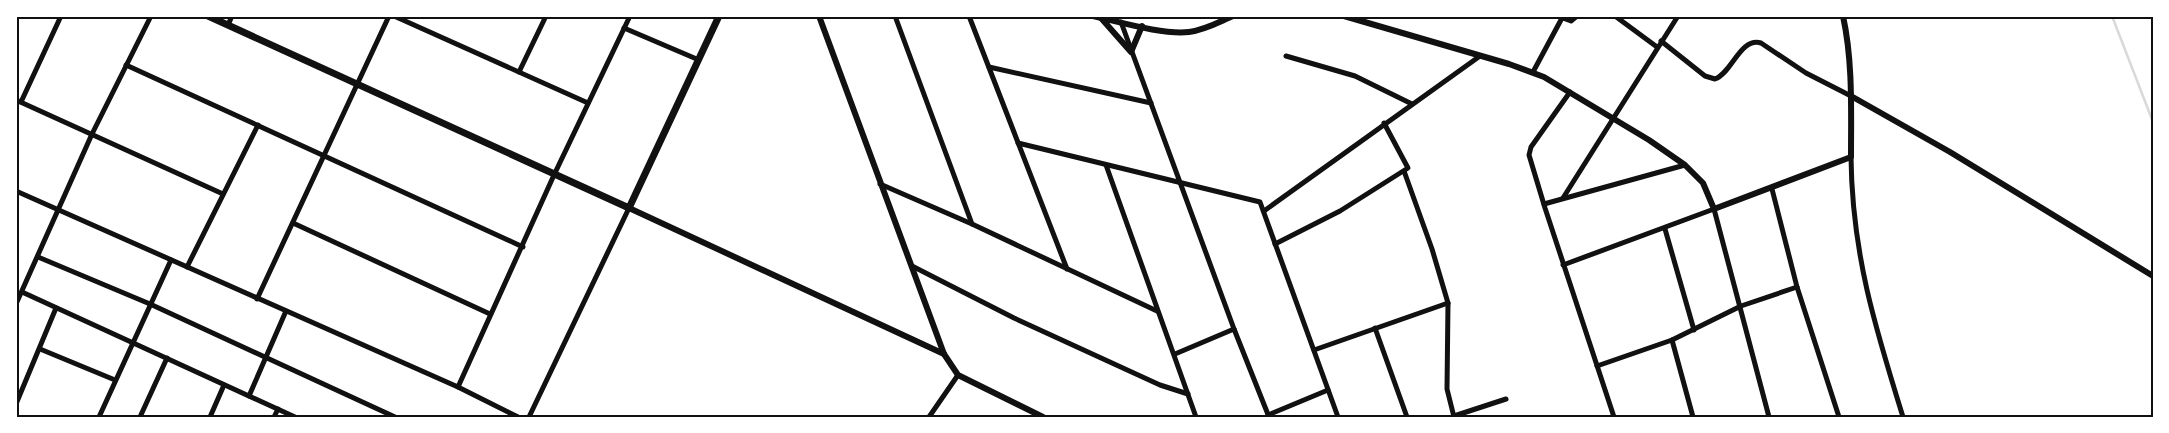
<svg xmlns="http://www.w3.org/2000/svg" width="2169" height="433" viewBox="0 0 2169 433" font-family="'Alegreya Sans',sans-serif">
<rect width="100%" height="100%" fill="#fff"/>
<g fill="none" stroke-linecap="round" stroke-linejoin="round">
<path stroke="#d9d9d9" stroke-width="2.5" d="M2112,16L2153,122"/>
<g stroke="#111" stroke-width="5">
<path d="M394,16L588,103"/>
<path d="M895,16L972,224"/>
<path d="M969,16L1067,269"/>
<path d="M1615,16L1657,47"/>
<path d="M1560,17L1571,21L1577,16"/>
<path d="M1121,22L1234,329L1269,417"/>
<path d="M228,25L232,16"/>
<path d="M624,28L699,60"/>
<path d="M1661,41L1705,76L1715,79C1732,73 1740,37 1761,43L1806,73L1851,96"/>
<path d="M1286,56L1355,76L1412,104"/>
<path d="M126,65L523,247"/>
<path d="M989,67L1151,103"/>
<path d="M519,72L546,16"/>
<path d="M1533,72L1562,18"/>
<path d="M1570,92L1531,147L1529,155L1545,208L1614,417"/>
<path d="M16,100L223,194"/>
<path d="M21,102L61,16"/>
<path d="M1018,143L1260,202L1338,417"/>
<path d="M1851,157C1852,253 1875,327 1903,417"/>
<path d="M1106,165L1196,417"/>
<path d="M1404,171L1432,249L1448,303L1447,389L1454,417"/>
<path d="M880,184L972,224L1157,311"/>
<path d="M1772,189L1797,287L1839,417"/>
<path d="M16,191L458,387L518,417"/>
<path d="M1563,198L1678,16"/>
<path d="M1544,204L1685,165"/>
<path d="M1264,211L1480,56"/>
<path d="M293,223L490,314"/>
<path d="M1665,229L1694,330"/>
<path d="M1275,244L1340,211L1408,168L1384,123"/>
<path d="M38,257L150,304L395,417"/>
<path d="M1563,265L1714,209L1769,417"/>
<path d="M912,266L1014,318L1160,385L1188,394"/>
<path d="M187,267L258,125"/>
<path d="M22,292L295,417"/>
<path d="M257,299L389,16"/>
<path d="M16,304L92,134L151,16"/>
<path d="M1375,328L1407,417"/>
<path d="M1672,340L1693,417"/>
<path d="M40,349L115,380"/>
<path d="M1314,350L1448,303"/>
<path d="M1175,354L1234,329"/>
<path d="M1597,366L1672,340L1741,306L1797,287"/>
<path d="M458,387L554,175L630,16"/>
<path d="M249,396L286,311"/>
<path d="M16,404L56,308"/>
<path d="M1268,415L1328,390"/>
<path d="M1454,416L1506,399"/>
<path d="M99,417L171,260"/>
<path d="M140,417L167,358"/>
<path d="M210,417L224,385"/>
<path d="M274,417L278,409"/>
<path d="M529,417L629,208"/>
<path d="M929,417L958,375"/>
</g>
<g stroke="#111" stroke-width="6">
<path d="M819,16L944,354L958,375L1043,417"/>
<path d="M1093,16C1120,22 1163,35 1189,32C1205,30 1219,22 1233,16"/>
<path d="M1344,16L1509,64L1544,77L1649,140L1685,165L1703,183L1714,209L1851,157C1851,110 1853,62 1843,16"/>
<path d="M1101,18L1131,52L1142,26"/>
<path d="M1851,96L1950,152L2153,276"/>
<path d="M629,208L944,354"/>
</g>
<path stroke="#111" stroke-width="7" d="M208,16L629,208L719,16"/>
</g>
<rect width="2169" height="433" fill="none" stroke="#ffffff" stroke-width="35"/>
<rect x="18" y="18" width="2134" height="398" fill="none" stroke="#111" stroke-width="2"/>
</svg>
